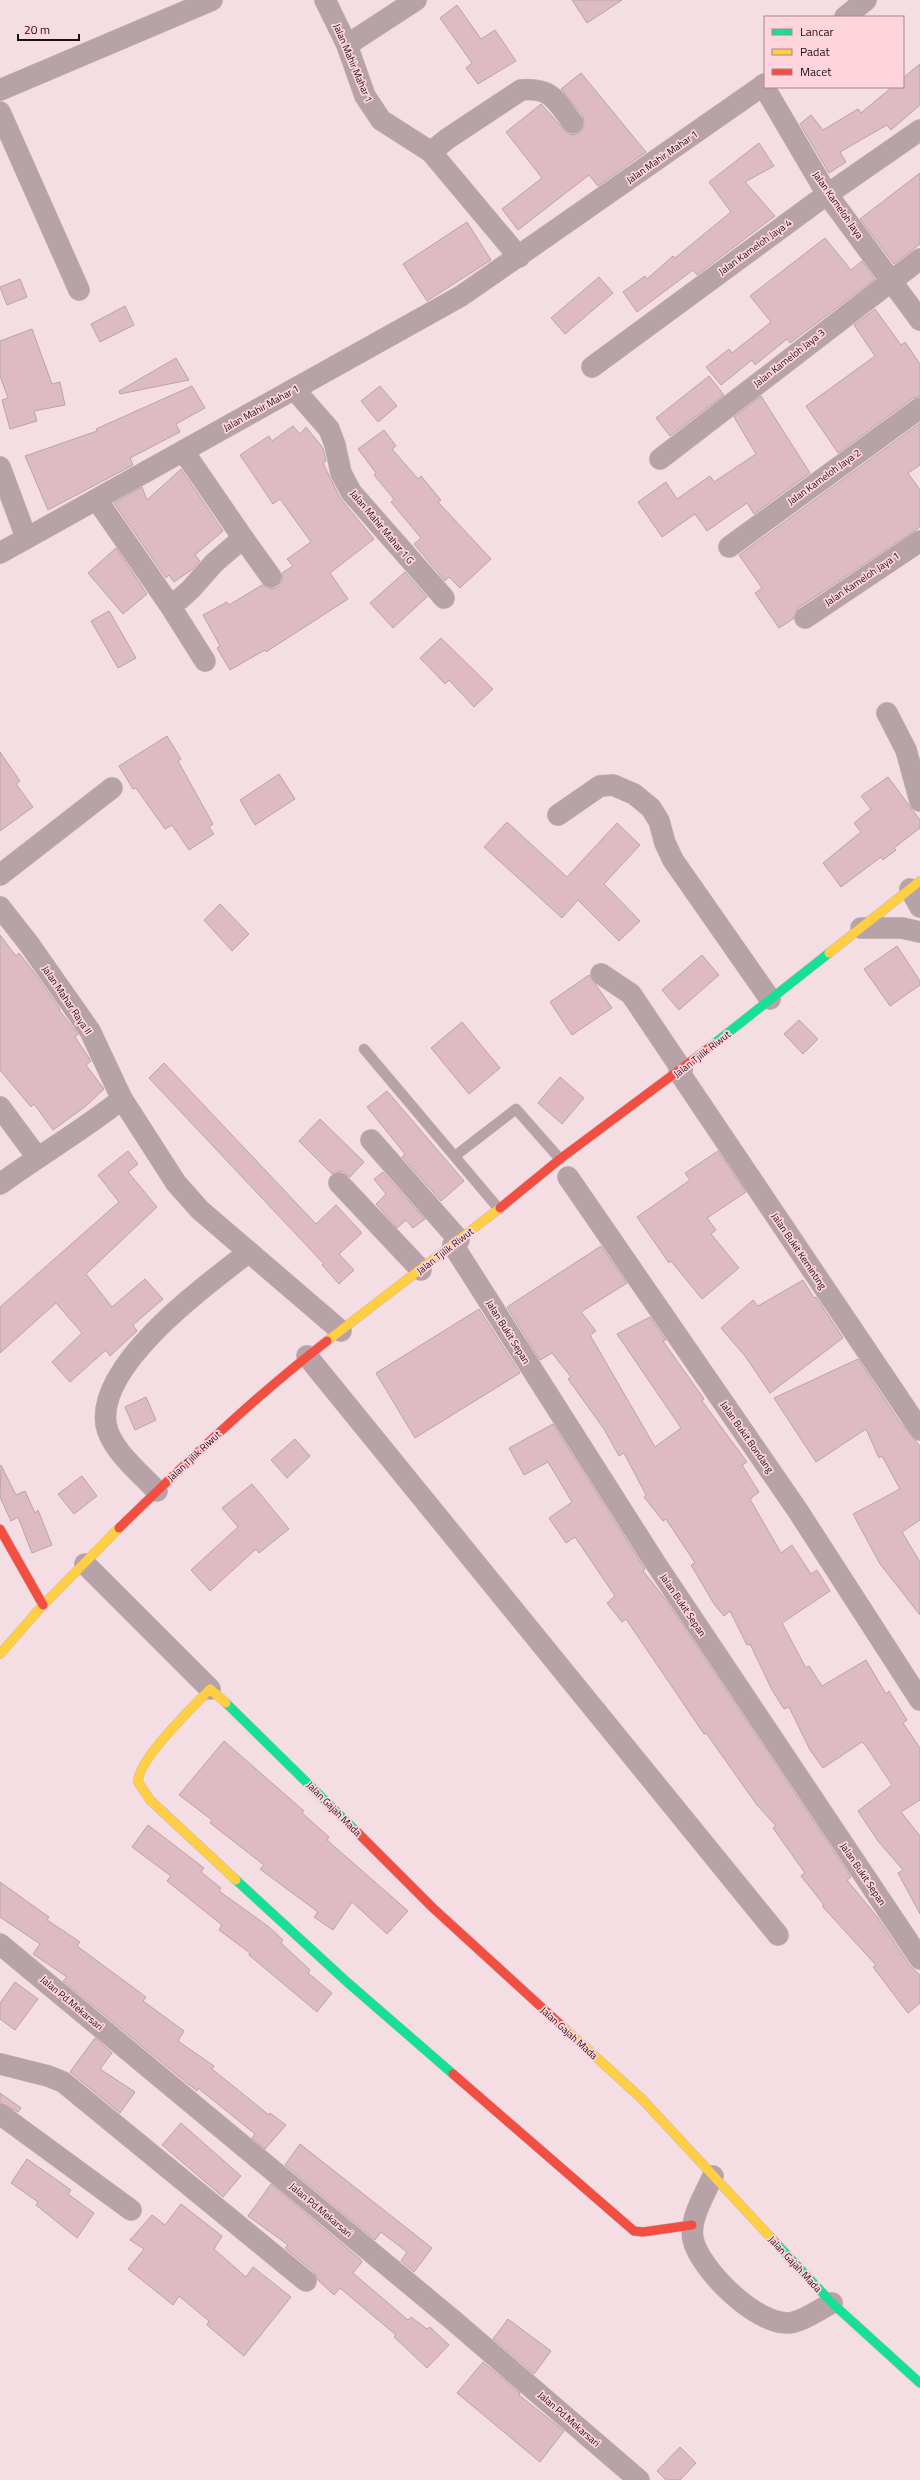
<svg xmlns="http://www.w3.org/2000/svg" width="920" height="2480" viewBox="0 0 920 2480" font-family="'Titillium Web',sans-serif">
<rect width="100%" height="100%" fill="#f5dee3"/>
<g fill="#debac3" stroke="#b8a5a9">
<path d="M572,0H622L587,23Z"/>
<path d="M457,5L481,39L495,30L516,61L478,84L466,68L472,63L440,18Z"/>
<path d="M920,64V105L891,130L887,125L840,152L846,162L829,173L800,124L811,115L823,130L858,109L861,113L892,87H903V78Z"/>
<path d="M581,73L646,152L598,186L589,175L518,230L502,209L542,178L506,132L541,104L568,134L574,135L580,132L584,127L583,116L561,89Z"/>
<path d="M759,143L774,166L745,182L775,216L697,275L693,270L637,312L623,292L645,276L647,279L673,256L675,258L731,212L709,182Z"/>
<path d="M920,173V244L894,264L860,219Z"/>
<path d="M467,222L491,260L427,301L403,264Z"/>
<path d="M825,238L851,270L862,261L875,279L790,343L787,339L755,365L752,360L721,385L706,367L729,349L732,353L771,322L750,296Z"/>
<path d="M599,277L613,293L565,334L551,318Z"/>
<path d="M20,279L27,297L7,305L0,287Z"/>
<path d="M125,306L134,325L100,342L91,324Z"/>
<path d="M875,309L901,345L905,342L920,364V396L913,398L838,453L806,406L875,356L854,325Z"/>
<path d="M32,329L52,384L60,382L65,405L34,411L37,421L10,429L2,400L8,398L0,376V341Z"/>
<path d="M176,358L189,380L120,394L119,391Z"/>
<path d="M709,376L724,395L670,436L656,418Z"/>
<path d="M192,386L205,408L176,424L180,432L130,458L133,465L48,510L25,456L97,431L96,429Z"/>
<path d="M380,386L397,406L378,422L361,401Z"/>
<path d="M761,396L810,473L754,514L747,503L707,531L695,514L662,537L638,502L666,482L677,499L710,476L714,482L756,454L734,417Z"/>
<path d="M920,423V465L908,473L920,490V527L798,608L793,619L779,628L755,593L762,588L739,555Z"/>
<path d="M293,426L300,434L306,427L323,448L326,461L323,463L340,498L374,539L330,573L348,599L266,652L265,650L230,670L217,648L220,646L203,615L227,602L229,605L262,585L272,589L278,587L282,582V573L293,566L287,559L311,542L280,499L273,504L240,455L269,436L272,441Z"/>
<path d="M384,430L396,446L392,449L418,479L421,476L441,500L438,502L491,559L460,588L449,577L445,581L414,544L421,538L391,502L394,499L374,475L376,473L358,449Z"/>
<path d="M181,469L223,531L195,555L200,561L193,569L174,582L169,575L166,578L114,503L142,487L147,500Z"/>
<path d="M116,548L147,594L123,614L88,573Z"/>
<path d="M405,572L427,597L393,628L370,603Z"/>
<path d="M109,611L136,658L118,668L91,621Z"/>
<path d="M441,638L493,689L474,707L449,680L445,684L420,658Z"/>
<path d="M167,736L181,759L178,761L213,824L209,827L214,834L189,850L172,825L165,829L136,788L133,789L119,766Z"/>
<path d="M0,752L20,781L16,784L33,807L0,831Z"/>
<path d="M279,774L295,799L255,825L240,800Z"/>
<path d="M888,777L920,820V828L894,848L896,850L883,860L881,857L841,887L823,863L861,832L854,823L871,809L861,796Z"/>
<path d="M507,822L567,877L617,823L640,845L604,884L640,921L619,941L578,900L562,918L484,847Z"/>
<path d="M220,904L249,934L232,951L204,920Z"/>
<path d="M0,935L16,956L19,953L36,975L60,1009L59,1010L78,1034L75,1037L91,1061L86,1065L104,1089L86,1106L53,1130L34,1104L31,1107L0,1070Z"/>
<path d="M897,946L920,981V985L890,1006L864,969Z"/>
<path d="M702,955L719,975L679,1010L662,990Z"/>
<path d="M589,975L612,1008L572,1035L550,1002Z"/>
<path d="M799,1020L818,1039L803,1054L784,1034Z"/>
<path d="M462,1022L500,1068L469,1094L431,1048Z"/>
<path d="M164,1063L316,1224L336,1205L362,1233L339,1254L354,1270L339,1284L322,1265L324,1264L149,1078Z"/>
<path d="M560,1077L584,1098L562,1124L538,1103Z"/>
<path d="M387,1091L464,1181L441,1201L402,1157L405,1154L367,1107Z"/>
<path d="M320,1119L364,1162L350,1177L342,1171L332,1174L299,1141Z"/>
<path d="M128,1151L138,1164L128,1172L157,1207L86,1274L112,1307L145,1279L163,1299L133,1325L137,1331L110,1356L106,1350L70,1382L52,1362L82,1333L56,1303L0,1353V1307L119,1202L98,1175Z"/>
<path d="M718,1151L746,1192L707,1218L716,1230L711,1234L739,1268L702,1299L671,1261L669,1263L637,1217L690,1180L685,1173Z"/>
<path d="M383,1172L425,1219L413,1228L406,1220L397,1228L376,1204L386,1194L374,1179Z"/>
<path d="M601,1246L627,1283L581,1312L596,1331L590,1335L655,1447L681,1428L617,1334L650,1317L666,1340L663,1341L704,1399L702,1401L747,1462L742,1465L759,1492L750,1499L781,1553L792,1545L811,1574L817,1570L830,1591L782,1623L806,1668L809,1666L822,1686L866,1660L886,1694L889,1691L907,1720L903,1723L920,1748V1800L901,1812L920,1836V1914L898,1873L903,1870L878,1841L858,1811L892,1785L866,1746L862,1742L823,1768L810,1750L789,1707L784,1709L772,1690L750,1644L747,1645L730,1611L724,1616L714,1604L691,1565L695,1563L666,1519L663,1521L644,1497L646,1495L624,1453L619,1456L604,1429L568,1379L571,1377L552,1353L540,1360L507,1307Z"/>
<path d="M803,1280L814,1298L816,1297L843,1338L770,1393L745,1356L721,1328L753,1300L758,1306Z"/>
<path d="M479,1309L520,1373L415,1438L376,1373Z"/>
<path d="M858,1359L899,1421L920,1446V1520L902,1532L920,1562V1615L880,1564L853,1514L900,1489L882,1456L879,1458L866,1429L816,1462L774,1398Z"/>
<path d="M146,1397L156,1420L135,1430L125,1407Z"/>
<path d="M553,1424L645,1569L643,1571L666,1600L851,1877L847,1880L878,1918L910,1966L920,1975V2003L908,2013L873,1967L876,1965L822,1906L824,1905L801,1876L805,1873L773,1828L776,1826L757,1805L706,1733L704,1734L626,1619L622,1622L607,1603L615,1596L575,1537L566,1543L549,1518L572,1502L548,1462L524,1475L509,1448Z"/>
<path d="M295,1439L310,1456L287,1478L271,1460Z"/>
<path d="M1,1465L16,1495L25,1491L35,1513L38,1510L52,1545L32,1553L18,1517L11,1521L0,1497Z"/>
<path d="M82,1476L97,1496L74,1514L58,1494Z"/>
<path d="M252,1484L289,1529L259,1553L256,1549L210,1591L191,1570L238,1527L222,1508Z"/>
<path d="M224,1741L304,1811L302,1813L329,1837L327,1840L408,1911L387,1934L352,1902L333,1930L314,1917L318,1912L260,1869L264,1865L210,1823L212,1820L179,1795Z"/>
<path d="M148,1825L204,1868L201,1872L221,1888L219,1891L269,1927L283,1940L281,1943L310,1970L308,1973L332,1993L317,2012L249,1955L250,1953L219,1930L222,1925L167,1881L171,1876L132,1847Z"/>
<path d="M0,1882L49,1917L47,1920L80,1942L77,1946L146,1997L143,2001L184,2031L178,2041L214,2066L212,2069L269,2115L270,2113L286,2125L265,2149L252,2138L255,2134L198,2088L197,2091L188,2084L63,1981L67,1977L33,1954L40,1944L0,1917Z"/>
<path d="M15,1982L38,1999L15,2030L0,2019V2003Z"/>
<path d="M95,2038L112,2053L100,2069L135,2092L120,2113L70,2072Z"/>
<path d="M0,2093L21,2108L18,2112L0,2102Z"/>
<path d="M181,2123L241,2176L223,2197L162,2145Z"/>
<path d="M300,2144L432,2248L414,2272L401,2261L407,2252L381,2232L375,2240L285,2165Z"/>
<path d="M27,2159L71,2190L68,2194L94,2213L77,2238L36,2205L38,2202L11,2183Z"/>
<path d="M271,2184L360,2259L362,2262L353,2273L408,2320L411,2317L427,2329L430,2327L449,2345L427,2368L394,2337L396,2335L340,2288L334,2295L318,2280L314,2272L285,2248L288,2245L248,2216Z"/>
<path d="M181,2204L222,2236L214,2249L246,2277L253,2267L291,2297L244,2356L207,2325L209,2321L179,2296L173,2305L128,2269L144,2249L130,2240L152,2215L165,2225Z"/>
<path d="M508,2319L551,2351L534,2374L493,2339Z"/>
<path d="M483,2362L520,2393L519,2395L564,2431L540,2462L457,2393Z"/>
<path d="M680,2447L696,2463L680,2480H666L657,2471Z"/>
</g>
<g fill="none" stroke-linecap="round" stroke-linejoin="round">
<g stroke="#cdbabe" stroke-width="11">
<g id="lane">
<path d="M364,1049L499,1209"/>
<path d="M455,1156L516,1109L560,1159"/>
</g>
</g>
<g stroke="#cdbabe" stroke-width="22">
<g id="street">
<path d="M325,0L347,45L365,96L381,120L431,152L519,257"/>
<path d="M845,17L866,0"/>
<path d="M347,45L416,0"/>
<path d="M763,85L827,194L920,320"/>
<path d="M0,90L212,0"/>
<path d="M0,112L79,290"/>
<path d="M431,152L447,139L521,90C552,87 556,101 573,123"/>
<path d="M592,367L815,203L920,130"/>
<path d="M294,389L329,429L335,445L341,473L351,492L444,598"/>
<path d="M660,459L920,259"/>
<path d="M0,467L26,537"/>
<path d="M97,500L169,604L180,599L191,589L214,563L243,538L184,452"/>
<path d="M243,538L271,577"/>
<path d="M729,547L920,408"/>
<path d="M0,553L461,296L765,84"/>
<path d="M169,604L205,661"/>
<path d="M805,618L920,541"/>
<path d="M887,713L906,750L920,801"/>
<path d="M558,815L600,786L613,785L634,794L651,808L659,821L665,843L673,860L770,999"/>
<path d="M0,875L112,788"/>
<path d="M910,889L920,907"/>
<path d="M0,907L29,944L90,1031L122,1099L176,1183L200,1210L341,1331"/>
<path d="M861,928H902L920,932"/>
<path d="M601,974L631,994L682,1070"/>
<path d="M679,1072L920,1430"/>
<path d="M0,1107L37,1157"/>
<path d="M371,1140L459,1240"/>
<path d="M568,1177L798,1511L920,1700"/>
<path d="M339,1183L421,1270"/>
<path d="M0,1184C40,1155 83,1130 122,1099"/>
<path d="M453,1245L654,1561L920,1959"/>
<path d="M307,1356L778,1935"/>
<path d="M157,1491C140,1473 110,1449 106,1424C97,1364 207,1284 249,1252"/>
<path d="M85,1564L210,1689"/>
<path d="M0,1944L454,2321L639,2480"/>
<path d="M0,2064L48,2076L63,2082L306,2281"/>
<path d="M0,2114L131,2210"/>
<path d="M713,2176C705,2194 689,2219 693,2239C699,2269 761,2331 794,2322C807,2319 820,2309 832,2303"/>
</g>
</g>
<g stroke="#cdbabe" stroke-width="10">
<g id="fast">
<path d="M710,1047L829,953"/>
<path d="M226,1703L356,1831"/>
<path d="M236,1880L347,1982L453,2074"/>
<path d="M773,2240L832,2303L920,2383"/>
</g>
</g>
<g stroke="#cdbabe" stroke-width="10">
<g id="slow">
<path d="M829,953L920,881"/>
<path d="M327,1341L500,1208"/>
<path d="M0,1654L43,1605L119,1528"/>
<path d="M226,1703L210,1689C193,1707 138,1759 138,1782L150,1800L236,1880"/>
<path d="M561,2025L642,2099L773,2240"/>
</g>
</g>
<g stroke="#cdbabe" stroke-width="10">
<g id="jam">
<path d="M500,1208L560,1159L710,1047"/>
<path d="M119,1528C186,1463 253,1398 327,1341"/>
<path d="M0,1529L43,1605"/>
<path d="M356,1831L433,1908L561,2025"/>
<path d="M453,2074L634,2231L643,2232L692,2225"/>
</g>
</g>
<use href="#lane" stroke="#b7a2a7" stroke-width="10"/>
<use href="#street" stroke="#b7a2a7" stroke-width="21"/>
<use href="#fast" stroke="#16e098" stroke-width="9"/>
<use href="#slow" stroke="#ffcf43" stroke-width="9"/>
<use href="#jam" stroke="#f24e42" stroke-width="9"/>
</g>
<g text-anchor="middle" dominant-baseline="central" stroke-width="3.5" stroke-linejoin="round" paint-order="stroke">
<g font-size="10" fill="#200f13" stroke="#fed5dd">
<text transform="translate(353 63) rotate(67)">Jalan Mahir Mahar 1</text>
<text transform="translate(662 157) rotate(-35)">Jalan Mahir Mahar 1</text>
<text transform="translate(838 205) rotate(55)">Jalan Kameloh Jaya</text>
<text transform="translate(755 247) rotate(-36)">Jalan Kameloh Jaya 4</text>
<text transform="translate(789 358) rotate(-38)">Jalan Kameloh Jaya 3</text>
<text transform="translate(261 408) rotate(-29)">Jalan Mahir Mahar 1</text>
<text transform="translate(824 477) rotate(-36)">Jalan Kameloh Jaya 2</text>
<text transform="translate(382 527) rotate(50)">Jalan Mahir Mahar 1 G</text>
<text transform="translate(862 579) rotate(-34)">Jalan Kameloh Jaya 1</text>
<text transform="translate(67 1000) rotate(56)">Jalan Mahar Raya II</text>
<text transform="translate(702 1054) rotate(-38)">Jalan Tjilik Riwut</text>
<text transform="translate(445 1251) rotate(-38)">Jalan Tjilik Riwut</text>
<text transform="translate(799 1251) rotate(56)">Jalan Bukit Keminting</text>
<text transform="translate(508 1332) rotate(58)">Jalan Bukit Sepan</text>
<text transform="translate(747 1437) rotate(55)">Jalan Bukit Bondang</text>
<text transform="translate(194 1456) rotate(-43)">Jalan Tjilik Riwut</text>
<text transform="translate(683 1605) rotate(56)">Jalan Bukit Sepan</text>
<text transform="translate(334 1809) rotate(45)">Jalan Gajah Mada</text>
<text transform="translate(863 1874) rotate(56)">Jalan Bukit Sepan</text>
<text transform="translate(72 2003) rotate(40)">Jalan Pd.Mekarsari</text>
<text transform="translate(569 2033) rotate(42)">Jalan Gajah Mada</text>
<text transform="translate(321 2210) rotate(40)">Jalan Pd.Mekarsari</text>
<text transform="translate(795 2264) rotate(47)">Jalan Gajah Mada</text>
<text transform="translate(569 2419) rotate(41)">Jalan Pd.Mekarsari</text>
</g>
</g>
<rect x="764" y="16" width="140" height="72" fill="#fed5dd" stroke="#a5868c"/>
<rect x="772" y="29" width="20" height="6" fill="#16e098" stroke="#a5868c"/>
<text x="800" y="36" font-size="12" fill="#200f13">Lancar</text>
<rect x="772" y="49" width="20" height="6" fill="#ffcf43" stroke="#a5868c"/>
<text x="800" y="56" font-size="12" fill="#200f13">Padat</text>
<rect x="772" y="69" width="20" height="6" fill="#f24e42" stroke="#a5868c"/>
<text x="800" y="76" font-size="12" fill="#200f13">Macet</text>
<path d="M18 34v6h61v-6" fill="none" stroke="#200f13" stroke-width="2"/>
<text x="24" y="34" font-size="12" fill="#200f13" stroke="#fed5dd" stroke-width="3" paint-order="stroke">20 m</text>
</svg>
